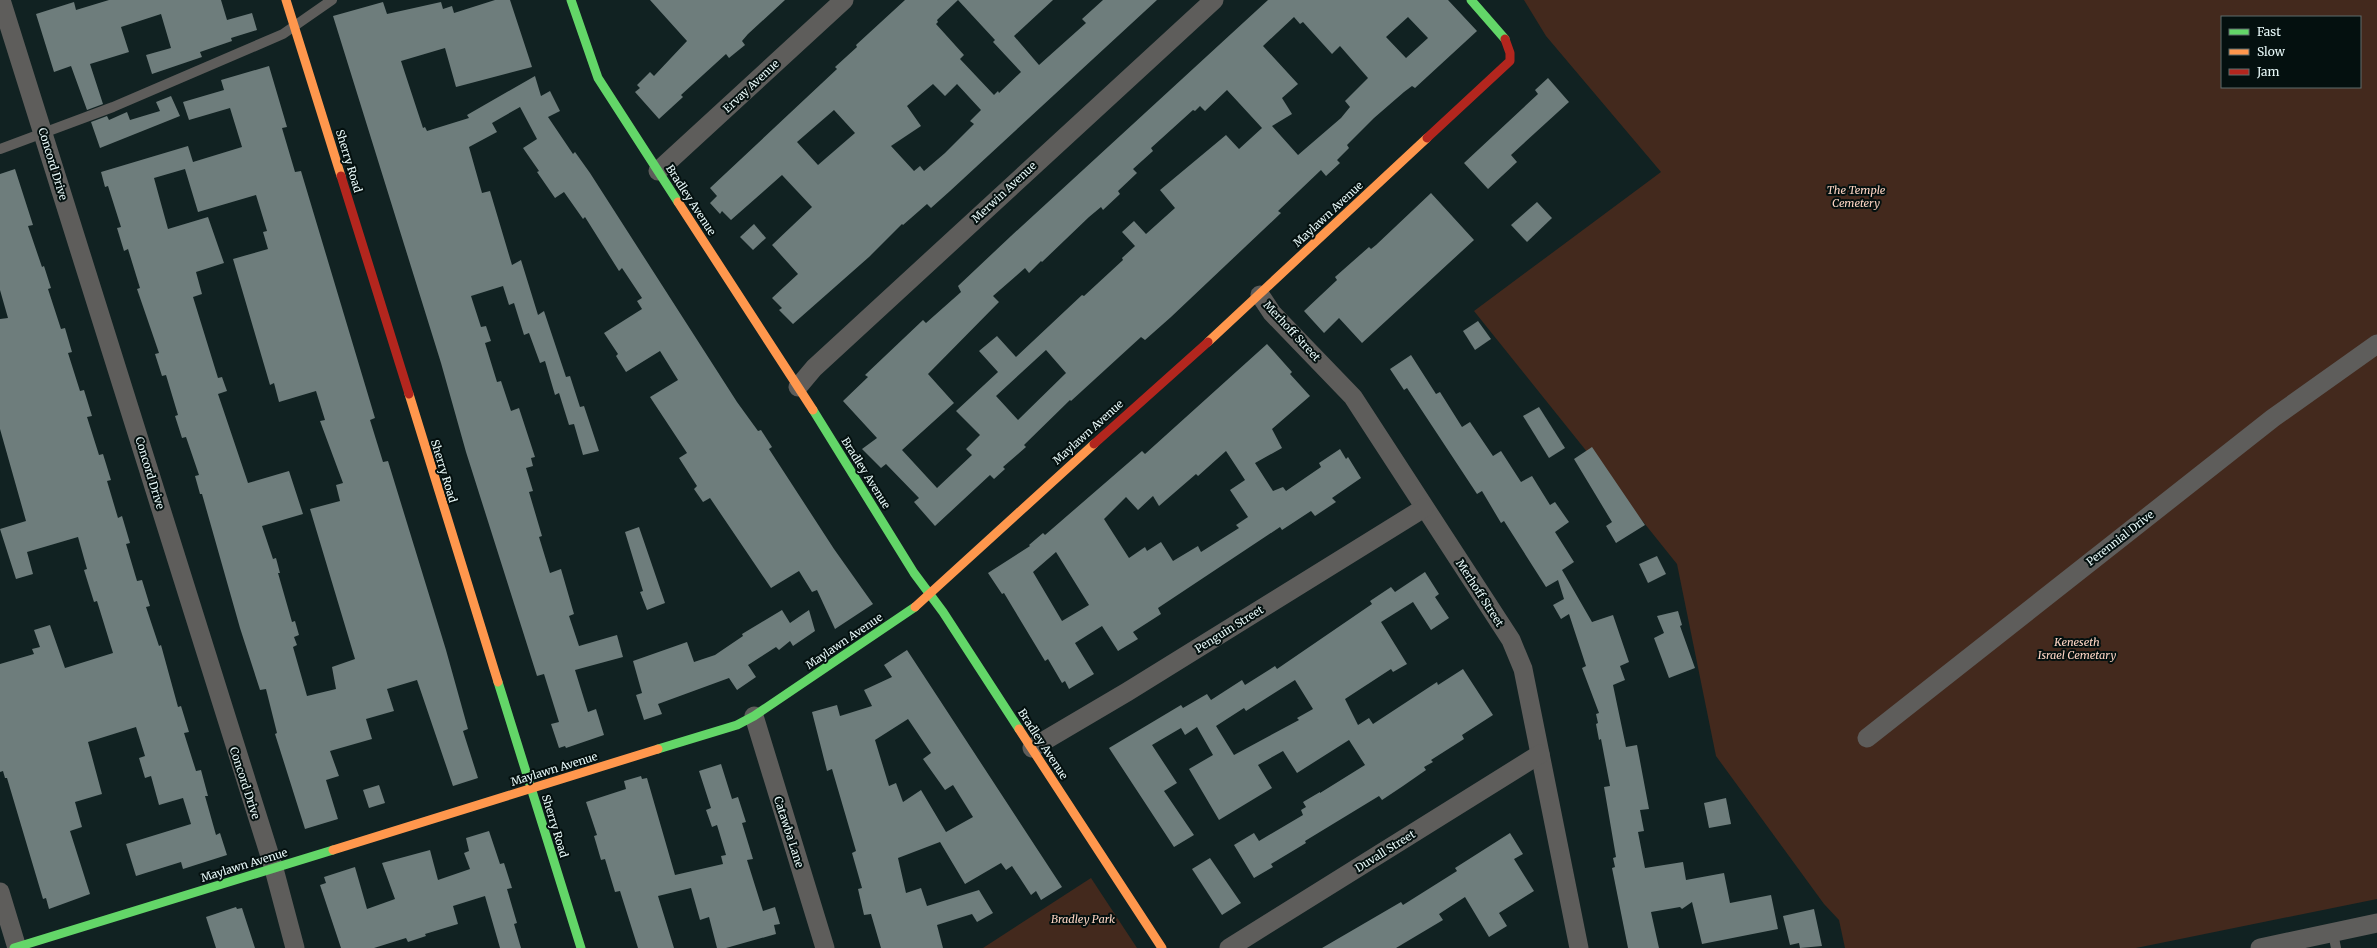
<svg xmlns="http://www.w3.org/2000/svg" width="2377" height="948" viewBox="0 0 2377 948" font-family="Merriweather,serif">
<rect width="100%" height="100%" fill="#122"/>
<g fill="#43291d" fill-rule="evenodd">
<path d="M1524,0H2377V899L2136,948H1845L1839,920L1824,904L1716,756L1677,564L1474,311L1661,172L1546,36ZM2222,17H2360V87H2222Z"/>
<path d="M1091,878L1137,948H983Z"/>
</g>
<g fill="#6e7d7c" fill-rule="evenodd">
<path d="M109,0H221L227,20L252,13L257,30L231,38L232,41L200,52L202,57L152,74L146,55L171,48L161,14L121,27L129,52L90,64L103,104L87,110L71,66L54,72L36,14L74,2L76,10Z"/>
<path d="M495,0H510L532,67L456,87L445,48L401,61L423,128L425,127L427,131L469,118L467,115L535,76L541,96L550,91L560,111L548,117L573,154L575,152L590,173L737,402L758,431L761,430L772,447L769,449L834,549L873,604L835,629L817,590L812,592L799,571L771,588L710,498L703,502L694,489L697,486L679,458L687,453L650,397L678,380L660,351L626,372L616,356L618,354L604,333L642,309L637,301L642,298L622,268L619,271L585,217L583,219L564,192L555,198L537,172L539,171L523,148L537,139L520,107L492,123L497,132L469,147L482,193L490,191L512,265L521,260L538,315L544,311L566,377L570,376L580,407L584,406L599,451L583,455L574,424L569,425L559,393L555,395L545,361L540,363L529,333L524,335L514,303L509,305L503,286L471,296L481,327L486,326L491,341L485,343L497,382L501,381L511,411L519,408L535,457L531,458L533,466L526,468L533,491L529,492L542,536L539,537L550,573L561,569L574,614L569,616L579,646L617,635L623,657L575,670L588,712L596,709L604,735L566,748L565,746L559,748L551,724L559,722L544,674L537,676L466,452L441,363L333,16L383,2L387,14L441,2L443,9L452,6L454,13Z"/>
<path d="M650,0H785L748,34L742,41L745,45L729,58L726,54L681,95L683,97L659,119L635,92L640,88L637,85L650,72L654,76L687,41Z"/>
<path d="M905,0H958L937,20L938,22L936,24L964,55L960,59L994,95L998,91L999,93L1021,72L993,42L995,40L958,0H1053L1014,36L1039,65L1086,23L1082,19L1103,0H1157L950,191L931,208L927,204L903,225L902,224L869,257L793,324L779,310L782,308L772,298L798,274L772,245L812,207L782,175L731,220L722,211L720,214L710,203L717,196L710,188L837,69L835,67L857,47L856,45ZM933,84L945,96L957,84L981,110L970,121L974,124L945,153L924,171L920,166L914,171L891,146L921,126L907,106ZM834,110L855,133L818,165L797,142Z"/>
<path d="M1268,0H1448L1477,31L1415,88L1412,86L1404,92L1374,118L1347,145L1349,148L1337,160L1340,163L1326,176L1321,170L1278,211L1281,213L1171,317L1145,340L1141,337L1071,401L1070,400L1024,445L1026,447L1003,467L1005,469L994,479L990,475L935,526L914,502L919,498L886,464L881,468L862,449L877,438L843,401L868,377L865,375L923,320L926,323L961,292L958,286L1011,236ZM1294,17L1300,24L1303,22L1332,54L1340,46L1368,78L1345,101L1350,107L1341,118L1298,155L1272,126L1292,114L1282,98L1298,84L1263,46ZM1408,17L1428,38L1406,58L1386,37ZM1227,90L1262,128L1239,149L1226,135L1160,190L1175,208L1146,234L1134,221L1122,232L1135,246L1122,258L1123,260L1084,296L1082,295L1016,357L997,336L979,351L998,372L956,411L980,435L966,449L972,455L937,488L902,450L954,403L928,374L999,302L993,296L1025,268L1029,273L1041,261L1042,262L1089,217L1101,207L1103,210L1120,194L1118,191L1137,173L1133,169L1153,151L1151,148L1193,110L1195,111L1200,106L1205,111ZM1046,350L1066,373L1018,420L996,396Z"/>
<path d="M269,66L287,127L282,128L295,172L301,171L375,418L370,420L383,462L388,461L446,650L468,729L463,731L478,778L453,786L417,680L387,689L394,711L366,719L372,739L330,751L339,776L326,780L338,819L305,829L275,734L277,733L266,689L260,690L240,628L202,494H200L195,476L199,475L186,437L182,438L175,416L178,415L166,375L162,376L155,354L159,353L137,289L140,288L128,249L124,251L117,228L121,227L108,186L105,187L101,172L188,146L193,162L242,147L230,108L189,120L183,102L224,90L221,80ZM185,169L198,212L256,195L267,231L263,232L268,249L233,259L270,385L274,383L279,402L316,391L325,420L320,421L343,483L336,485L340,501L310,509L355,659L332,667L336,689L307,696L293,647L297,645L294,637L299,635L295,621L292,622L278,573H280L276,558L273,559L262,526L303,514L289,471L248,483L218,394L227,391L222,377L218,378L193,297L202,294L196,272L224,263L208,217L168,229L160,200L154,178Z"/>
<path d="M1548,78L1569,102L1511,155L1517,162L1488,189L1464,163L1538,94L1535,90Z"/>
<path d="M171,96L180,116L100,148L91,122L107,116L109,120L127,112L130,120L160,111L156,102Z"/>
<path d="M15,169L33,225L28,226L42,267L44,266L51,288L48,289L61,329L65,328L72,352L68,353L80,391L84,390L92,416L87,417L99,455L103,454L111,480L107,481L118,518L122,516L130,543L126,544L137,581L142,580L150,606L146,607L159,646L161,645L178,707L181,706L189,732L184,733L196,771L201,770L208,796H205L216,835L220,833L227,855L183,869L181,862L136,876L126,844L191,824L183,798L159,805L151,776L145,778L139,758L145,756L136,727L88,742L102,794L75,802L82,827L70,831L90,894L49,909L46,898L43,899L7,778H5L3,771L0,772V664L34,654L32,649L40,647L34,630L50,625L65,668L113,653L97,601L94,602L84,570L87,569L78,537L27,552L33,574L16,579L0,529L26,521L0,429V319L8,318L0,290V174Z"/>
<path d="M1431,193L1474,240L1362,343L1339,318L1324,333L1304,311L1337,280L1335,277L1369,247L1371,249L1376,245Z"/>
<path d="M1537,202L1552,218L1527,242L1511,225Z"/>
<path d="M754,224L766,238L753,250L740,237Z"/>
<path d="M1478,321L1491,339L1475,350L1463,331Z"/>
<path d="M1267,344L1292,372L1290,374L1310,396L1272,429L1282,448L1255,463L1273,491L1283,487L1286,491L1321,467L1319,463L1340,449L1346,459L1348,457L1361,478L1332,498L1336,502L1315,516L1311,511L1282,530L1280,527L1158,608L1161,614L1133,632L1138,639L1118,651L1102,626L1075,643L1094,674L1069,689L1065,681L1062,683L1048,659L1045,661L1004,593L1002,594L988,573L1030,546L1029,545L1043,533L1045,535L1142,451L1145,454ZM1226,451L1245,480L1230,490L1248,517L1236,525L1239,528L1201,552L1198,546L1173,561L1161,542L1147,551L1145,547L1129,558L1104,519L1126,497L1138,510L1153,496L1159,506L1196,474L1198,476ZM1056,552L1089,605L1062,621L1033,572Z"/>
<path d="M1411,355L1436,394L1440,392L1462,427L1470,422L1493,456L1501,451L1521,482L1532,476L1550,505L1555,502L1569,522L1555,532L1574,562L1562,570L1592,622L1613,615L1629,662L1620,666L1625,680L1613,685L1626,747L1637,745L1649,809L1640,810L1644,831L1638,832L1645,868L1683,862L1686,880L1724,873L1730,903L1771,895L1778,929L1702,944L1692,902L1682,909L1680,907L1651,912L1659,948H1628L1612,868L1615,867L1613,858L1616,857L1604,787L1610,786L1601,739L1599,740L1596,724L1598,723L1596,714L1599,713L1582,668L1586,666L1569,614L1561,619L1553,605L1564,599L1558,580L1546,587L1504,521L1501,523L1482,491L1477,494L1407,388L1404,390L1390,369Z"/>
<path d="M1539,407L1565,448L1549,458L1523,416Z"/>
<path d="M1592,447L1645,525L1616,543L1606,526L1612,522L1574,459Z"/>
<path d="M639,527L665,603L647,610L640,592L643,591L625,532Z"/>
<path d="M1657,556L1666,574L1648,583L1639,564Z"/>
<path d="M1425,572L1439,594L1435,597L1449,618L1431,630L1413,602L1381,622L1407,664L1393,672L1391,669L1345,699L1358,725L1369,718L1373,724L1437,682L1438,685L1463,669L1493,715L1462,735L1464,739L1431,760L1433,762L1424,767L1426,770L1403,786L1382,800L1379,796L1305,841L1306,843L1271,864L1273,867L1254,878L1234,845L1254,833L1259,841L1303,815L1301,810L1306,807L1303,802L1320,792V793L1365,765L1349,740L1297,773L1283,751L1258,765L1272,788L1219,820L1189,769L1213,755L1197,727L1185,735L1181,728L1152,745L1177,783L1164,791L1194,835L1174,847L1109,748L1181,705L1183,708L1207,694L1211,700L1242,680L1245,685L1275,666L1277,669L1372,604L1370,601L1391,587L1395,592ZM1295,680L1313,709L1297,718L1299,720L1234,755L1216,726L1244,708L1246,711Z"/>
<path d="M782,610L790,623L809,610L815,631L793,646L790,641L779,650L776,647L748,665L756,677L737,690L729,678L658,704L662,714L644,720L636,695L642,693L633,661L687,642L694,662L715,655L743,636L742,634Z"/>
<path d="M1678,611L1682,625L1680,626L1695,668L1669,678L1654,638L1664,633L1657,616Z"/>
<path d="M907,650L1062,887L1041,900L1036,891L1031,895L1012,866L1006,870L1001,863L965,884L940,842L898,858L906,893L921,888L927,906L979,890L993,913L977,922L972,914L937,925L943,948H881L871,914L864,915L858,889L862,888L852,853L856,851L832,769L827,771L812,712L837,705L840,716L872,706L864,690L892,677L884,665ZM908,719L931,753L923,759L945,790L953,785L973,817L946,832L921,790L903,802L896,783L889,786L875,740Z"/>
<path d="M721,764L732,799L738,797L746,822L742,823L753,859L747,860L763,911L775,907L780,924L774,925L776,934L726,948H717L709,917L700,920L691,888L658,896L674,948H638L620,891L615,892L605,859L601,860L594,836L597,835L586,802L626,789L624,781L641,776L642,779L647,778L675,875L723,864L721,856L726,855L717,825L712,827L706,810L711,808L699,771Z"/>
<path d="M379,785L385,803L369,808L363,790Z"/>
<path d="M1726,798L1731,824L1709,828L1704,803Z"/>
<path d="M489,831L500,864L504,863L512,888L507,889L517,923L514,924L521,948H500L485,896L453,906L458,924L425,934L426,936L408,942L406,938L374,948H341L320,885L326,883L324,877L355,867L367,909L395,899L382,863L430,850L438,880L470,869L464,853L469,851L466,838Z"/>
<path d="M1510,833L1523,854L1514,859L1534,891L1499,913L1507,926L1489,937L1465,897L1439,914L1443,920L1396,948H1322L1401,902L1403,905L1457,871L1455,868Z"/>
<path d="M1210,858L1241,903L1222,915L1192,869Z"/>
<path d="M236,907L237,909L242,908L255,948H216L206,917Z"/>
<path d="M1814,909L1822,946L1800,948L1799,943L1790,945L1783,916Z"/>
</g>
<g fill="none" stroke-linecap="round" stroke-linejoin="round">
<g stroke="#5e5d5b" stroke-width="10">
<path d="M0,149L113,107L283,34L332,0"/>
<path d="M2333,933L2336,948"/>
</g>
<g stroke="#5e5d5b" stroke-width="19">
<path d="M1,0L274,869L295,948"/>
<path d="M658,171L844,0"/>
<path d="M1260,295L1272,313L1353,397L1511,640L1523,669L1579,948"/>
<path d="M798,387L814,368L1214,0"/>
<path d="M754,716L825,948"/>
<path d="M1867,738L2273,418L2377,344"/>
<path d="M1032,748L1127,692L1424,508"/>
<path d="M0,892L17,948"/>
<path d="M1229,948L1540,754"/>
<path d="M2260,948L2377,923"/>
</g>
<g stroke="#63d668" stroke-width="9">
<path d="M571,0L598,78L678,202"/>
<path d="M1471,0L1505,39"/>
<path d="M813,410L914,573L943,612L1019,729"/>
<path d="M498,682L581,948"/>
<path d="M658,749L737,725L754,716L915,607"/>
<path d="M14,948L333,850"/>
</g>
<g stroke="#ff974d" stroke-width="9">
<path d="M286,0L341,176"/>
<path d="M678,202L813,410"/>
<path d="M1208,342L1427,138"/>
<path d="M409,394L498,682"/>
<path d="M915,607L1094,444"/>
<path d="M1019,729L1162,948"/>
<path d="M333,850L658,749"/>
</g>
<g stroke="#b3261e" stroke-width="9">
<path d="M1427,138L1510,61V53L1505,39"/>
<path d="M341,176L409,394"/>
<path d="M1094,444L1208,342"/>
</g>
</g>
<g text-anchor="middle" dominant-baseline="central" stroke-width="4" stroke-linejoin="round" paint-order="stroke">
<g font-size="11" fill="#e7f8f8" stroke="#04100f">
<text transform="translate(751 86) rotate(-43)">Ervay Avenue</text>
<text transform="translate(349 161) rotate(73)">Sherry Road</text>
<text transform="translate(53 164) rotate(73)">Concord Drive</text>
<text transform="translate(1004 192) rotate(-43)">Merwin Avenue</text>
<text transform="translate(691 200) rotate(57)">Bradley Avenue</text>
<text transform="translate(1328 214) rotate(-43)">Maylawn Avenue</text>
<text transform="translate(1292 331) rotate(47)">Merhoff Street</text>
<text transform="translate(1088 432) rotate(-42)">Maylawn Avenue</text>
<text transform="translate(444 471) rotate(73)">Sherry Road</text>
<text transform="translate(150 473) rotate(73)">Concord Drive</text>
<text transform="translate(866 473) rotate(58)">Bradley Avenue</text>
<text transform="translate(2120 538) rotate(-38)">Perennial Drive</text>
<text transform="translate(1480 593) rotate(57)">Merhoff Street</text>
<text transform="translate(1229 629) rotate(-32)">Penguin Street</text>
<text transform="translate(844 641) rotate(-34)">Maylawn Avenue</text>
<text transform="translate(1043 744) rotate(57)">Bradley Avenue</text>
<text transform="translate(554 769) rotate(-17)">Maylawn Avenue</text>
<text transform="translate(245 783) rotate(72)">Concord Drive</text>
<text transform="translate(555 826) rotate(73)">Sherry Road</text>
<text transform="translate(789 832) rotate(72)">Catawba Lane</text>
<text transform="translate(1385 851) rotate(-32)">Duvall Street</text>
<text transform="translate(244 865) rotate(-17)">Maylawn Avenue</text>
</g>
<g font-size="11" font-style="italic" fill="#fed5c4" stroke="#04100f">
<text x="1856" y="190">The Temple<tspan x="1856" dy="13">Cemetery</tspan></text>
<text x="2077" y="642">Keneseth<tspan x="2077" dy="13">Israel Cemetary</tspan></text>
<text x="1083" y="919">Bradley Park</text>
</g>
</g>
<rect x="2221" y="16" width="140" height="72" fill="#04100f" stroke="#5f6d6c"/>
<rect x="2229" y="29" width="20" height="6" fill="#63d668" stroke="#5f6d6c"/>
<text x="2257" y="36" font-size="12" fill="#e7f8f8">Fast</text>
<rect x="2229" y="49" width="20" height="6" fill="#ff974d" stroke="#5f6d6c"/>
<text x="2257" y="56" font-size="12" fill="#e7f8f8">Slow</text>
<rect x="2229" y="69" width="20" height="6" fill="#b3261e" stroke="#5f6d6c"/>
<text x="2257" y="76" font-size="12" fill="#e7f8f8">Jam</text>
</svg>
